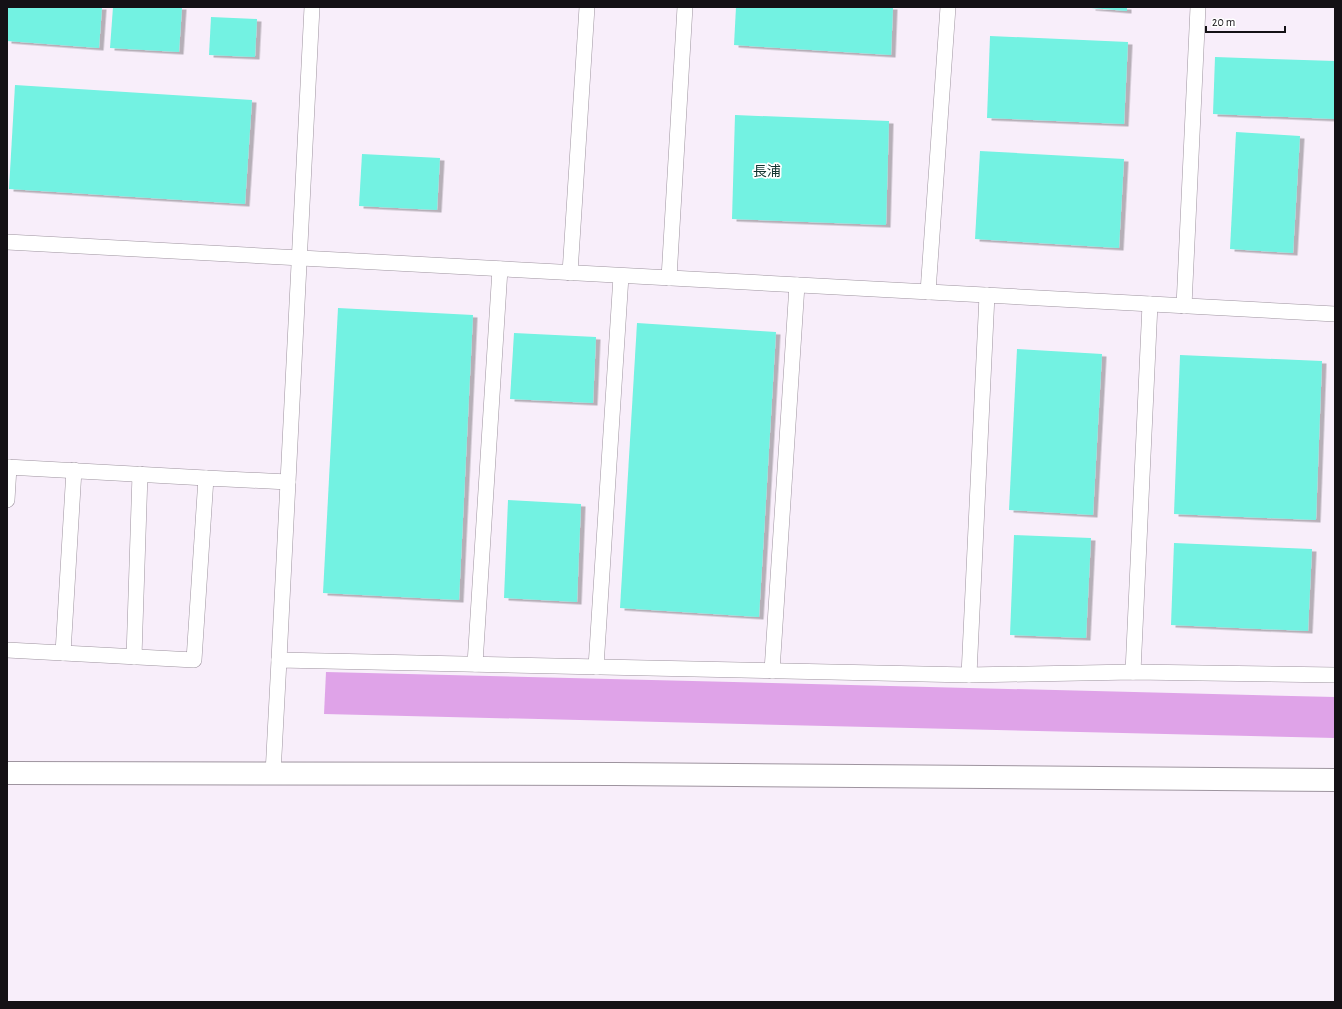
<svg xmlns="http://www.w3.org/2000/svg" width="1342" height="1009" viewBox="0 0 1342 1009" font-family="'Alegreya Sans','Noto Sans JP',sans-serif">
<defs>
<filter id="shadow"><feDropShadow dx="4.5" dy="2.5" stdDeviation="0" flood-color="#0004"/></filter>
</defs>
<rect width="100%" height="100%" fill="#f8eefa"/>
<path fill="#dfa3e8" d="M326,672L1335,697V738L324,714Z"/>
<g fill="#73f2e2" filter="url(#shadow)">
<path d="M7,7H102L99,48L7,41Z"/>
<path d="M113,7H182L179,52L110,48Z"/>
<path d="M736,7H893L891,55L734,45Z"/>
<path d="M1091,7H1127V11L1091,8Z"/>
<path d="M211,17L257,19L255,57L209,55Z"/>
<path d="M990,36L1128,42L1124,124L987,118Z"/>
<path d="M1215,57L1335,61V119L1213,114Z"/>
<path d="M15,85L252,100L245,204L9,189Z"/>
<path d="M735,115L889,121L886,225L732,219Z"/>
<path d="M1236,132L1300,136L1293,253L1230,249Z"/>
<path d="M980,151L1124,159L1119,248L975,239Z"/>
<path d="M362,154L440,158L437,210L359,206Z"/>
<path d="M338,308L473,315L459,600L323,593Z"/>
<path d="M637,323L776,332L759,617L620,608Z"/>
<path d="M514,333L596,337L593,403L510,399Z"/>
<path d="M1017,349L1102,354L1093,515L1009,510Z"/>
<path d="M1180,355L1322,361L1316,520L1174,514Z"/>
<path d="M508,500L581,504L577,602L504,598Z"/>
<path d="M1014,535L1091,538L1086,638L1010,635Z"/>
<path d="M1174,543L1312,549L1308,631L1171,625Z"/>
</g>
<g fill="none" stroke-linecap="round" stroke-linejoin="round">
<g stroke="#9e949f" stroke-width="16">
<g id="lane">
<path d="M7,242L1335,314"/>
<path d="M570,273L587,7"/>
<path d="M669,278L685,7"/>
<path d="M928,292L948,7"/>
<path d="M1184,306L1198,7"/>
<path d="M7,467L206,478"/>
<path d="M7,500L9,467"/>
<path d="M7,650L194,660L206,478L288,482"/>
<path d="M63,653L74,470"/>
<path d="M134,657L140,474"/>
<path d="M279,660L312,7"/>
<path d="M475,664L500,269"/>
<path d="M596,667L621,276"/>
<path d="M772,671L797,285"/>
<path d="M1133,672L1150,304"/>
<path d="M969,675L987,295"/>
<path d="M273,774L279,660L969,675L1133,672L1335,675"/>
</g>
</g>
<g stroke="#9e949f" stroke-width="24">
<path id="secondary" d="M7,773L616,774L1335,780"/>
</g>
<use href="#lane" stroke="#fff" stroke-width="15"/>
<use href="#secondary" stroke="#fff" stroke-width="22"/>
</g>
<g text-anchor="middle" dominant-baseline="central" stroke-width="3.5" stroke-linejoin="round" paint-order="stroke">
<g font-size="14" fill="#123430" stroke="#fff">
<text x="767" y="172">長浦</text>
</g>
</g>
<rect width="1342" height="1009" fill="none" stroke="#141115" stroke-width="16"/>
<path d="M1206 26v6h79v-6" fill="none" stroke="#141115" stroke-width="2"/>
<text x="1212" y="26" font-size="12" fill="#141115" stroke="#ffffff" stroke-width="3" paint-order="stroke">20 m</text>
</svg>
